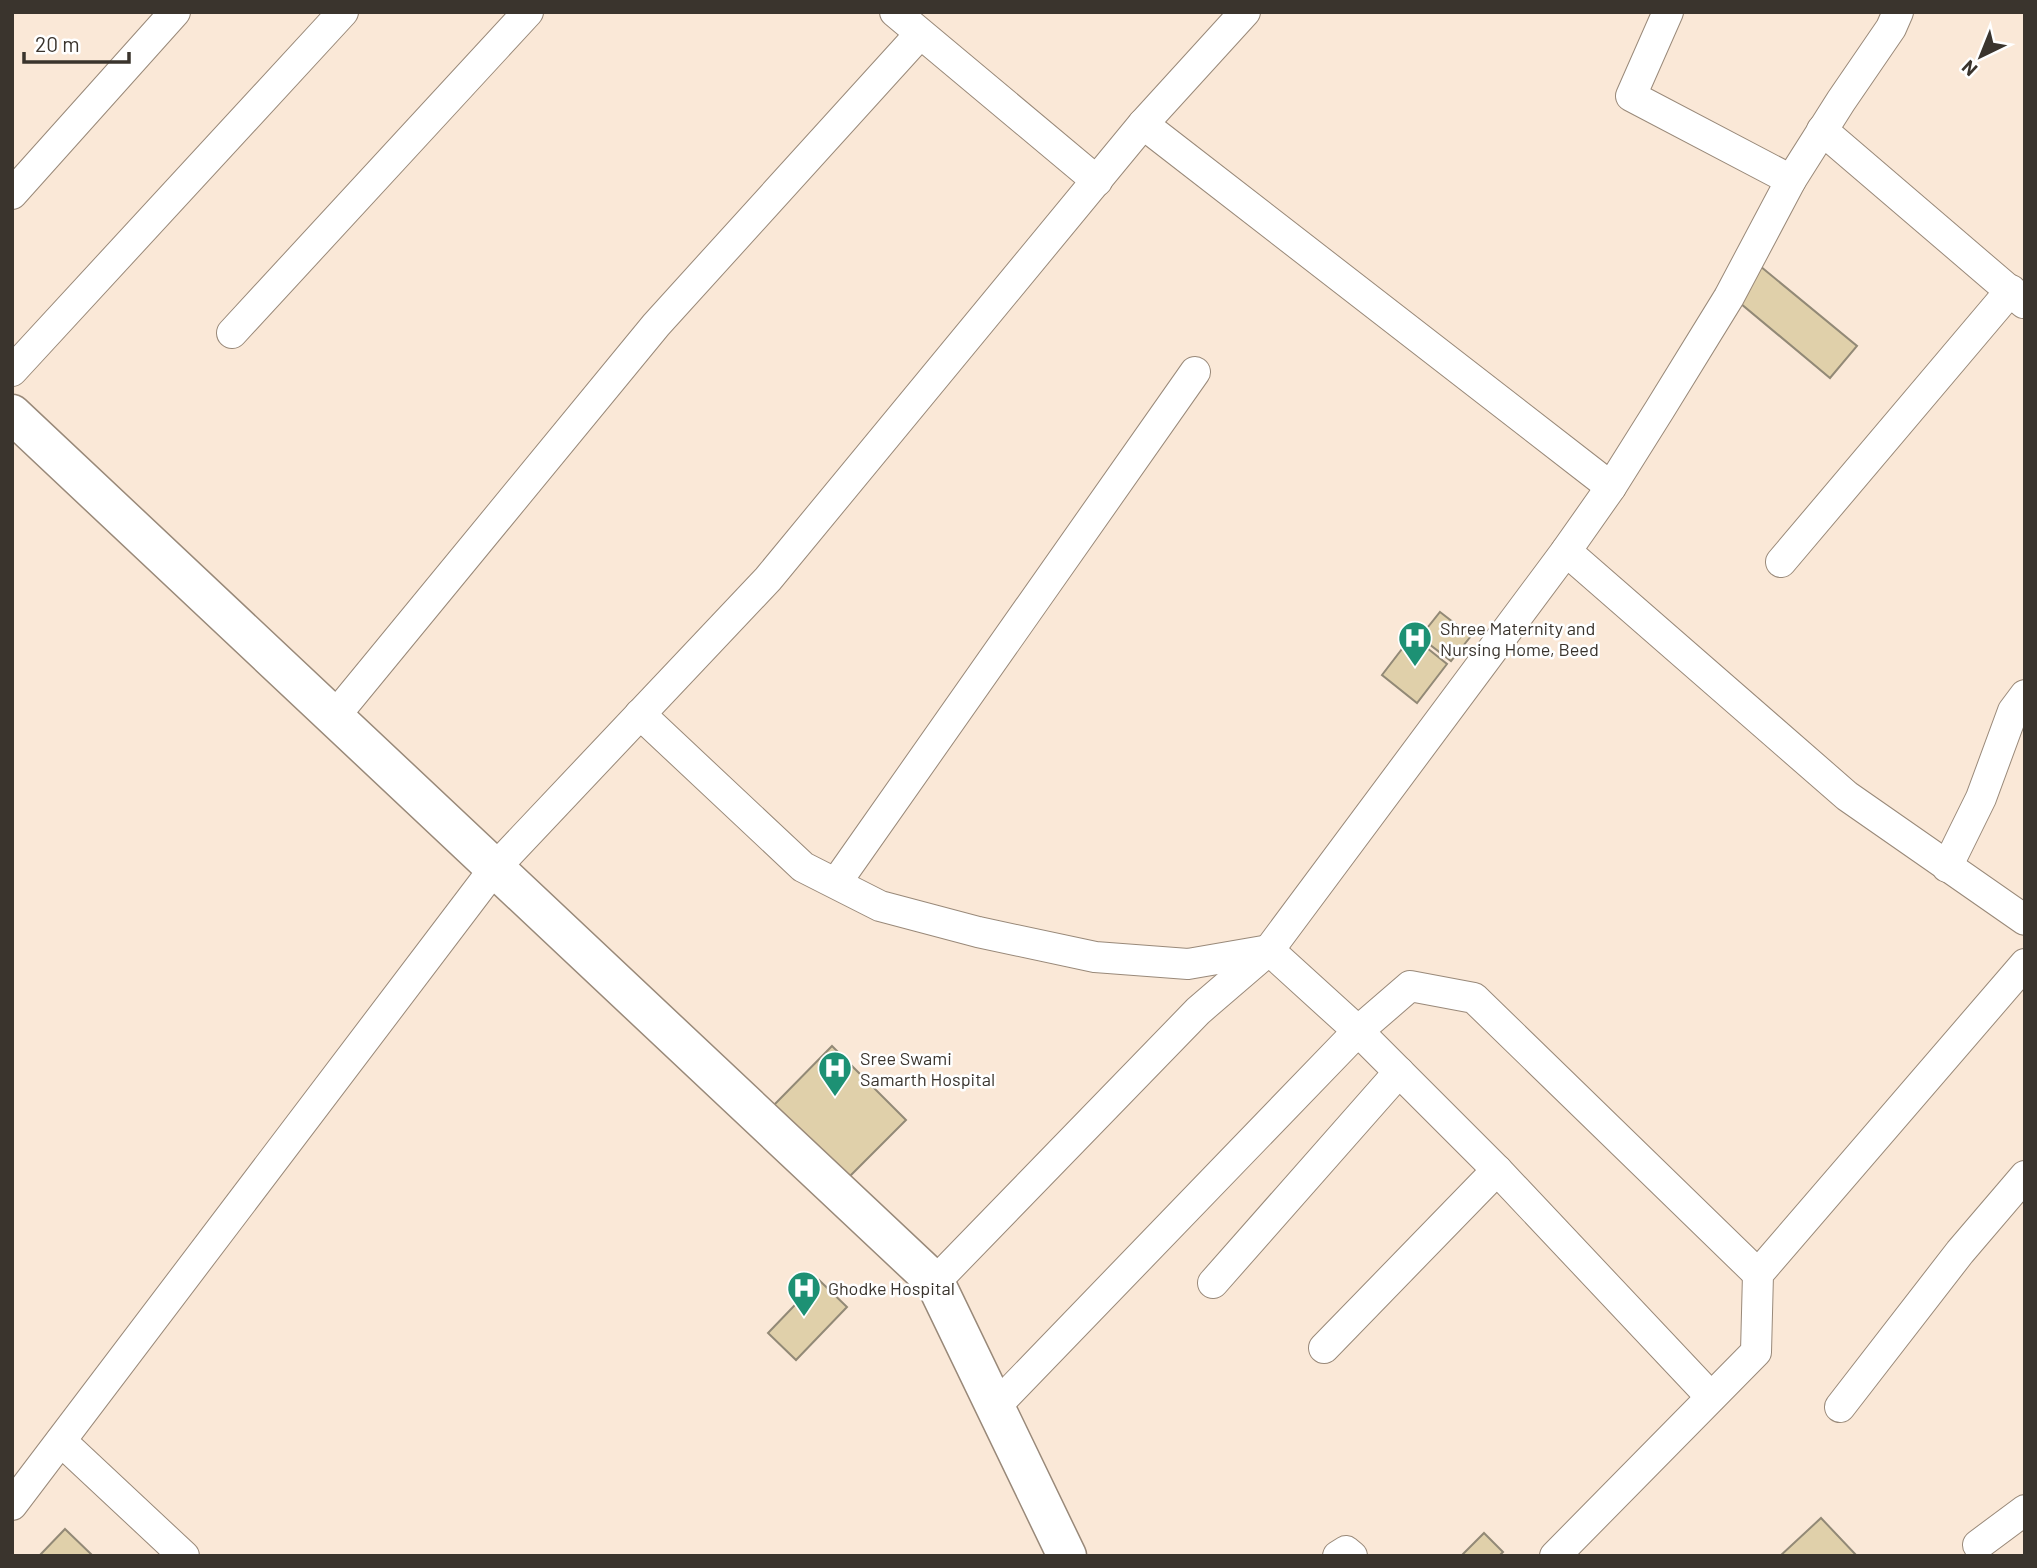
<svg xmlns="http://www.w3.org/2000/svg" width="2037" height="1568" viewBox="0 0 2037 1568" font-family="Barlow,sans-serif">
<rect width="100%" height="100%" fill="#fae8d7"/>
<g fill="#e0d0aa" stroke="#928976" stroke-width="2">
<path d="M1760,266L1857,346L1830,378L1734,298Z"/>
<path d="M1440,612L1471,636L1451,661L1420,637Z"/>
<path d="M1412,636L1447,664L1417,703L1382,675Z"/>
<path d="M832,1046L906,1120L846,1180L772,1107Z"/>
<path d="M819,1280L847,1307L796,1360L768,1333Z"/>
<path d="M1821,1518L1857,1556H1780Z"/>
<path d="M65,1529L93,1556H39Z"/>
<path d="M1484,1533L1503,1552L1499,1556H1461Z"/>
</g>
<g fill="none" stroke-linecap="round" stroke-linejoin="round">
<g stroke="#998979" stroke-width="32">
<g id="street">
<path d="M895,12L1097,181"/>
<path d="M1668,12L1631,96L1791,180"/>
<path d="M1143,124L1611,487"/>
<path d="M1822,130L2024,303"/>
<path d="M12,194L175,12"/>
<path d="M232,333L528,12"/>
<path d="M12,371L343,12"/>
<path d="M1566,551L1847,796L2025,920"/>
<path d="M1781,562L2011,290"/>
<path d="M640,714L803,867L880,906L978,932L1095,957L1188,964L1269,950L1358,1031L1410,986L1474,998L1758,1274"/>
<path d="M334,717L656,325L920,34"/>
<path d="M1947,867L1981,798L2013,711L2025,695"/>
<path d="M836,883L1195,372"/>
<path d="M935,1282L1198,1011L1269,950L1566,551L1611,487L1660,409L1729,297L1791,180L1841,101L1891,28L1898,12"/>
<path d="M1213,1283L1399,1072"/>
<path d="M1324,1348L1497,1170"/>
<path d="M995,1407L1358,1031L1497,1170L1711,1397"/>
<path d="M1840,1407L1960,1252L2025,1176"/>
<path d="M61,1441L184,1556"/>
<path d="M12,1505L494,869L768,579L1143,124L1245,12"/>
<path d="M1978,1545L2025,1510"/>
<path d="M1338,1556L1346,1551L1352,1556"/>
<path d="M1555,1556L1756,1352L1758,1274L2025,964"/>
</g>
</g>
<g stroke="#998979" stroke-width="41">
<path id="primary" d="M12,414L935,1282L1067,1556"/>
</g>
<use href="#street" stroke="#fff" stroke-width="30"/>
<use href="#primary" stroke="#fff" stroke-width="38"/>
</g>
<defs>
<g id="hospital-pin" transform="scale(1.75)"><path d="M0 17L-7.5 6A9.5 9.5 0 1 1 7.5 6Z" fill="#1d9174" stroke="#fff"/><path d="M-5-5h3v3.5h4V-5h3V5h-3V1.5h-4V5h-3Z" fill="#fff"/></g>
</defs>
<g fill-rule="evenodd">
<use href="#hospital-pin" x="1415" y="638"/>
<use href="#hospital-pin" x="835" y="1068"/>
<use href="#hospital-pin" x="804" y="1288"/>
</g>
<g text-anchor="middle" dominant-baseline="central" stroke-width="5" stroke-linejoin="round" paint-order="stroke">
<g font-size="18" fill="#3a342d" stroke="#fff" text-anchor="start">
<text x="1440" y="628">Shree Maternity and<tspan x="1440" dy="21">Nursing Home, Beed</tspan></text>
<text x="860" y="1058">Sree Swami<tspan x="860" dy="21">Samarth Hospital</tspan></text>
<text x="828" y="1288">Ghodke Hospital</text>
</g>
</g>
<rect width="2037" height="1568" fill="none" stroke="#3a342d" stroke-width="28"/>
<g transform="translate(1981 56) rotate(223)" stroke="#ffffff" stroke-width="5" paint-order="stroke">
<path d="M0-5L12 26L0 18L-12 26Z" fill="#3a342d"/>
<text y="-10" font-size="19" font-weight="bold" text-anchor="middle" fill="#3a342d">N</text>
</g>
<path d="M24 52v10h105v-10" fill="none" stroke="#3a342d" stroke-width="3.5"/>
<text x="35" y="52" font-size="21" fill="#3a342d" stroke="#ffffff" stroke-width="5" paint-order="stroke">20 m</text>
</svg>
